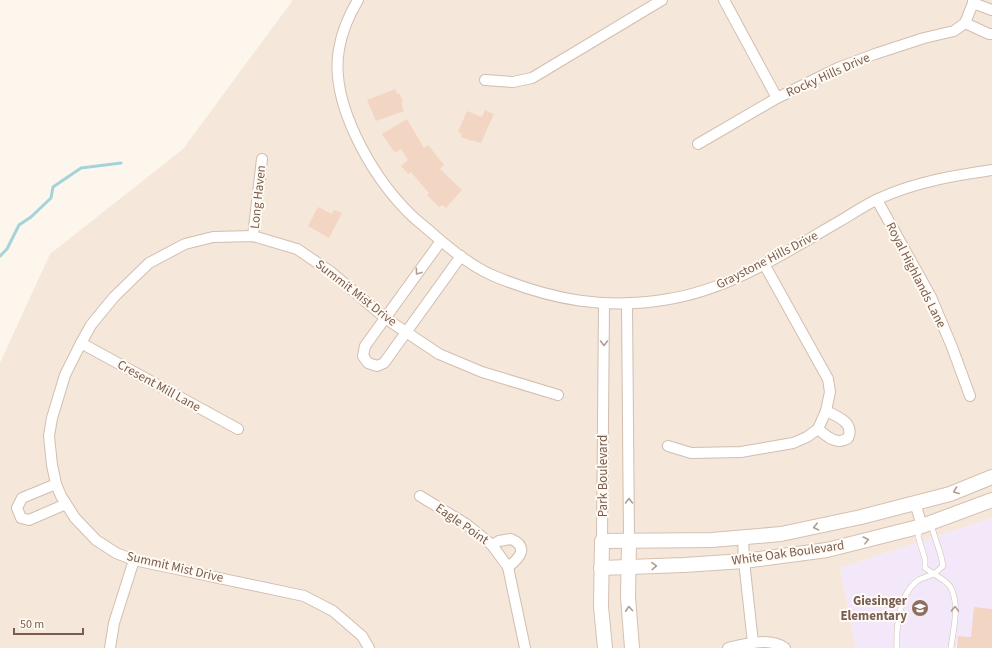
<svg xmlns="http://www.w3.org/2000/svg" width="992" height="648" viewBox="0 0 992 648" font-family="'Source Sans 3',sans-serif">
<rect width="100%" height="100%" fill="#fdf6ec"/>
<path fill="#f5e8da" d="M293,0H992V518L840,568L856,648H0V363L50,254L183,149Z"/>
<path fill="#f3e8fa" d="M992,518V648H856L840,568Z"/>
<g fill="none" stroke-linecap="round" stroke-linejoin="round">
<path stroke="#a5d3da" stroke-width="3" d="M0,256L7,249L19,225L31,217L51,198L53,187L81,168L121,163"/>
</g>
<g fill="#f3d5c3">
<path d="M395,89L397,94L399,93L403,102L401,103L404,111L376,121L367,100Z"/>
<path d="M485,110L494,114L481,143L471,140V141L461,137L462,134L458,132L467,111L482,117Z"/>
<path d="M407,119L424,148L428,145L444,165L440,169L462,190L446,208L442,205L439,207L427,195L429,193L411,172L408,174L401,166L408,160L401,149L395,153L382,134Z"/>
<path d="M318,207L332,214L334,210L342,213L329,238L308,226Z"/>
<path d="M974,607L992,609V648H957L958,636L971,637Z"/>
</g>
<g fill="none" stroke-linecap="round" stroke-linejoin="round">
<g stroke="#d1beb0" stroke-width="6">
<g id="lane">
<path d="M922,526L932,528L941,556L943,566L934,574L925,568V559L918,536Z"/>
<path d="M897,648C896,627 899,595 917,581C921,578 929,576 934,574C940,578 948,582 951,588C960,606 953,629 951,648"/>
</g>
</g>
<g stroke="#d1beb0" stroke-width="12">
<g id="street">
<path d="M358,0C349,15 342,31 339,49C329,103 372,176 409,213C416,220 425,227 432,233C450,249 472,267 494,276C552,300 606,310 669,299C731,289 786,252 840,221C852,214 865,205 878,199C915,182 952,176 992,170"/>
<path d="M724,0L777,98"/>
<path d="M973,3L992,10"/>
<path d="M965,23L989,34H992"/>
<path d="M485,80L513,82L532,78L662,0"/>
<path d="M698,144L777,98L838,68L875,54L924,38L954,31L965,23L973,3V0"/>
<path d="M877,200L931,297L952,347L970,396"/>
<path d="M253,236L262,159"/>
<path d="M441,241L365,346L363,356L368,363L377,366L384,363L461,256"/>
<path d="M627,304L629,540"/>
<path d="M81,343L238,429"/>
<path d="M818,429C827,436 836,446 848,438C855,423 837,416 826,411"/>
<path d="M668,446L691,453L741,452L793,443L807,437L818,429L826,411L830,392L828,379L764,264"/>
<path d="M56,484L22,498L17,508L21,518L29,520L66,504"/>
<path d="M420,496L466,524L492,545L508,567L525,648"/>
<path d="M915,503L922,526"/>
<path d="M743,537L744,561L753,643"/>
<path d="M602,541L604,304"/>
<path d="M492,545L499,541L511,539C529,547 520,558 508,567"/>
<path d="M110,648L114,623L134,560"/>
<path d="M369,648L362,636L333,611L304,596L134,560L116,553L96,540L75,518L61,496L56,484L52,465L49,436L52,418L65,375L81,343L91,325L114,297L149,263L185,244L213,237L253,236L297,249L331,272L385,318L439,354L482,372L558,395"/>
<path d="M728,648C745,644 770,637 785,648"/>
</g>
</g>
<g stroke="#d6c0b0" stroke-width="16">
<g id="secondary">
<path d="M629,540L628,597L632,648"/>
<path d="M601,568L684,565L744,561L827,550L922,526L992,500"/>
<path d="M605,648L601,607L602,541L712,540L781,534L861,517L950,494L992,477"/>
</g>
</g>
<use href="#lane" stroke="#fff" stroke-width="5"/>
<use href="#street" stroke="#fff" stroke-width="10"/>
<use href="#secondary" stroke="#fff" stroke-width="14"/>
</g>
<defs><path id="oneway-chevron" d="M-2-3.5L2.5 0L-2 3.5" fill="none" stroke-width="1.6" stroke-linecap="round" stroke-linejoin="round"/></defs>
<g stroke="#af9d94">
<use href="#oneway-chevron" transform="translate(418 272) rotate(126)"/>
<use href="#oneway-chevron" transform="translate(604 343) rotate(90)"/>
<use href="#oneway-chevron" transform="translate(956 491) rotate(159)"/>
<use href="#oneway-chevron" transform="translate(629 501) rotate(-90)"/>
<use href="#oneway-chevron" transform="translate(816 527) rotate(168)"/>
<use href="#oneway-chevron" transform="translate(866 540) rotate(-14)"/>
<use href="#oneway-chevron" transform="translate(654 566) rotate(-2)"/>
<use href="#oneway-chevron" transform="translate(629 609) rotate(-94)"/>
<use href="#oneway-chevron" transform="translate(955 609) rotate(-88)"/>
</g>
<defs>
<g id="school-disc" transform="scale(0.9)"><circle r="9.5" fill="#8d6e63" stroke="#fffaf3"/><path d="M0-5L7-2L0 1L-7-2ZM-4 1L0 2.5L4 1V4Q0 6-4 4Z" fill="#fff"/></g>
</defs>
<g fill-rule="evenodd">
<use href="#school-disc" x="920" y="608"/>
</g>
<g text-anchor="middle" dominant-baseline="central" stroke-width="4" stroke-linejoin="round" paint-order="stroke">
<g font-size="13" fill="#7a5c4d" stroke="#fffaf3">
<text transform="translate(828 75) rotate(-24)">Rocky Hills Drive</text>
<text transform="translate(258 197) rotate(-84)">Long Haven</text>
<text transform="translate(767 260) rotate(-27)">Graystone Hills Drive</text>
<text transform="translate(916 275) rotate(63)">Royal Highlands Lane</text>
<text transform="translate(356 293) rotate(38)">Summit Mist Drive</text>
<text transform="translate(159 386) rotate(29)">Cresent Mill Lane</text>
<text transform="translate(603 476) rotate(-90)">Park Boulevard</text>
<text transform="translate(462 524) rotate(35)">Eagle Point</text>
<text transform="translate(788 553) rotate(-8)">White Oak Boulevard</text>
<text transform="translate(175 567) rotate(13)">Summit Mist Drive</text>
</g>
<g font-size="13" font-weight="bold" fill="#785e54" stroke="#fffaf3" text-anchor="end">
<text x="907" y="601">Giesinger<tspan x="907" dy="15">Elementary</tspan></text>
</g>
</g>
<path d="M14 628v6h69v-6" fill="none" stroke="#7a5c4d" stroke-width="2"/>
<text x="20" y="628" font-size="12" fill="#7a5c4d" stroke="#fffaf3" stroke-width="3" paint-order="stroke">50 m</text>
</svg>
